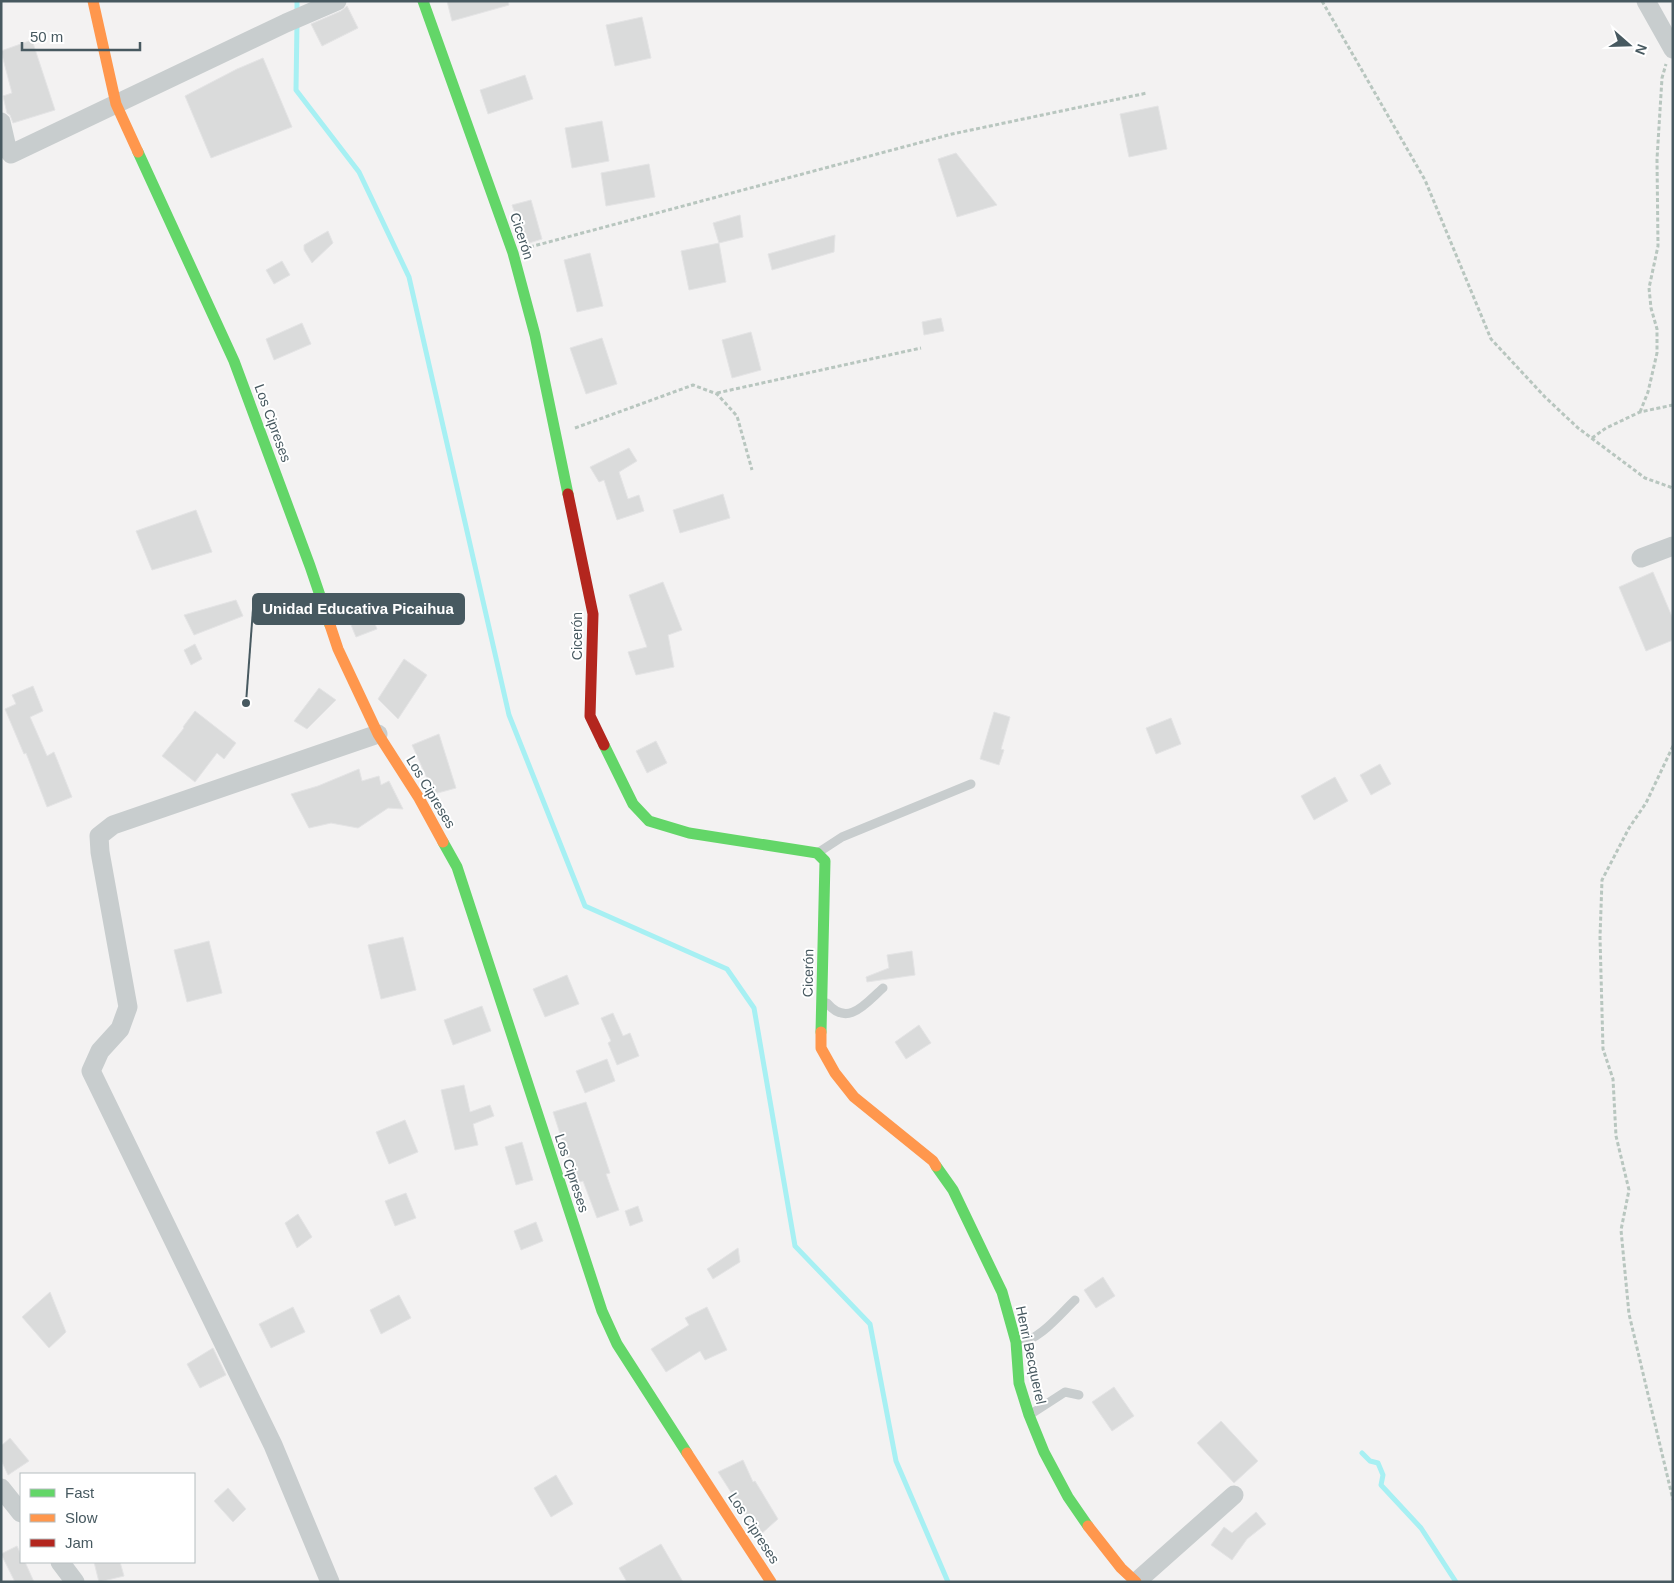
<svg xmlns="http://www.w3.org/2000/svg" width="1674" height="1583" viewBox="0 0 1674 1583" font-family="Helvetica,sans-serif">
<rect width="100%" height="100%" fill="#f3f2f2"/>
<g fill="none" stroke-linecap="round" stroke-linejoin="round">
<g stroke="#a7f0f3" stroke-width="5">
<path d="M297,13V1"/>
<path d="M297,22L296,90L359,172L409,277L509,715L585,906L727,969L754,1008L795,1246L870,1324L896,1461L948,1582"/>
<path d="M1362,1453L1370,1461L1378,1463L1383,1475L1381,1485L1421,1528L1456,1582"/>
</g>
</g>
<g fill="#dadbdb" stroke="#e4e4e5">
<path d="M447,1H508L509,5L452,21Z"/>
<path d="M347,6L358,28L322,46L311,24L341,11Z"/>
<path d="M642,17L651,58L615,66L606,25Z"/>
<path d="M32,40L55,110L13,123L10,115L7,113L3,96L12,93L1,51Z"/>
<path d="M263,58L292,127L211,158L185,96L237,69Z"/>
<path d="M525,75L533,99L488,114L480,90Z"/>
<path d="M1158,106L1167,149L1129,157L1120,114Z"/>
<path d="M602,121L609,161L572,168L565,128Z"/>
<path d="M956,153L997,205L957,217L938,159Z"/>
<path d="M649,164L655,197L606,206L601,173Z"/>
<path d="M531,200L542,239L526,244L512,205Z"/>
<path d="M740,215L743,237L719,243L713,223Z"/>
<path d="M328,231L333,243L312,263L304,250V245Z"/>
<path d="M835,235L834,252L772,270L768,254Z"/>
<path d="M719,243L726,282L689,290L681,251Z"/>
<path d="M590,253L603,306L577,312L564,260Z"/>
<path d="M282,261L290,275L274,284L266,270Z"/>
<path d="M941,318L944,331L924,335L922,322Z"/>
<path d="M302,323L311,344L274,360L266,339Z"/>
<path d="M751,332L761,370L732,378L722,340Z"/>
<path d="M602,338L617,384L586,394L570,348Z"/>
<path d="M629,448L637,461L619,472L628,499L639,495L644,511L617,520L604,480L599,482L590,467Z"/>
<path d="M723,494L730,518L680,533L673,510Z"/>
<path d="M196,510L212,552L152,570L136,531Z"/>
<path d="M1653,572L1673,619V640L1646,651L1619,587Z"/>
<path d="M663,582L682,630L668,635L674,667L636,675L628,652L647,647L629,595Z"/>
<path d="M363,594L377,629L356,637L342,603Z"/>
<path d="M236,600L243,616L194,635L184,615Z"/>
<path d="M195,644L202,659L191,665L184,650Z"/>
<path d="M404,659L427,675L398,719L378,699Z"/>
<path d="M33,686L43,711L30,717L47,756L54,752L72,797L47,807L26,753L24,754L5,709L16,704L12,695Z"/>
<path d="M319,688L336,700L307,729L294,721Z"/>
<path d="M195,711L236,743L224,759L217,753L195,782L162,756L184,728L183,727Z"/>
<path d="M994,712L1010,717L1001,749L1004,750L999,765L980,759Z"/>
<path d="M1171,718L1181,744L1156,754L1146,728Z"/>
<path d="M439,734L456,788L434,794L412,745Z"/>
<path d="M656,741L667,763L647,773L636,751Z"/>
<path d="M1380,764L1391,784L1371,795L1360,775Z"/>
<path d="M359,769L362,781L379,776L381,785L389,781L403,809L388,808L358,828L331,823L309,828L291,794L318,786Z"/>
<path d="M1335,777L1348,801L1314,820L1301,796Z"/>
<path d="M403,937L416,990L381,999L368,945Z"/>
<path d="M209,941L222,993L187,1002L174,950Z"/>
<path d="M912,951L915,975L867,982L866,977L889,968L887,955Z"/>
<path d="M567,975L579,1004L545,1017L533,989Z"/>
<path d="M482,1006L491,1031L453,1045L444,1020Z"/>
<path d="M613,1013L623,1036L630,1033L639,1056L617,1065L608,1043L611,1041L601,1018Z"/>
<path d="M919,1025L931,1043L906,1059L895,1042Z"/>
<path d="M607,1059L615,1081L585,1093L576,1071Z"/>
<path d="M464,1085L470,1112L490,1105L494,1116L473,1124L478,1145L455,1150L441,1090Z"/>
<path d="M586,1102L610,1173L606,1174L619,1210L597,1218L583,1181L576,1183L553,1112Z"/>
<path d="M405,1120L418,1152L389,1164L376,1132Z"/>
<path d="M522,1142L533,1180L516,1185L505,1147Z"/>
<path d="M406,1193L416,1218L395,1226L385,1201Z"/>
<path d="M638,1206L643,1221L630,1226L625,1211Z"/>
<path d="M298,1214L312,1237L297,1248L285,1223Z"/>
<path d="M536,1222L543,1241L521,1250L514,1231Z"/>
<path d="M738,1248L740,1262L713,1279L707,1269Z"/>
<path d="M1103,1277L1115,1296L1096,1308L1084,1290Z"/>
<path d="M50,1292L66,1332L49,1348L22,1317Z"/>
<path d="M399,1295L411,1318L381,1334L370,1310Z"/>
<path d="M293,1307L305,1332L271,1348L259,1324Z"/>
<path d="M707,1307L727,1350L705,1360L700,1351L666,1372L651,1349L689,1325L685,1318Z"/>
<path d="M213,1348L226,1375L200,1388L187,1364Z"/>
<path d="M1114,1387L1134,1416L1112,1431L1092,1402Z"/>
<path d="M1221,1421L1258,1461L1234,1483L1197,1443Z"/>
<path d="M10,1438L29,1461L8,1475L1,1460V1446Z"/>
<path d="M743,1460L753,1482L755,1481L778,1519L759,1536L718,1472Z"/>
<path d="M556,1475L573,1504L551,1517L534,1488Z"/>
<path d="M228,1488L246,1509L233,1522L214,1501Z"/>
<path d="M1256,1512L1266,1524L1247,1539L1232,1560L1211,1545L1224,1527L1232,1533Z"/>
<path d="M661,1544L683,1582H627L619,1568Z"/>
<path d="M17,1546L21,1555V1562H25L34,1582H15L1,1554Z"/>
<path d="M94,1562H120L124,1576L99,1582Z"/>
</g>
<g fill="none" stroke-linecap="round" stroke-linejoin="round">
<g stroke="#b8c6bf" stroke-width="3" stroke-dasharray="4 2.5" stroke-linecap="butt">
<path d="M1322,1L1425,180L1491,339L1545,397L1578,428L1645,478L1673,488"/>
<path d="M530,247L952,134L1147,93"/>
<path d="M717,393L921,348"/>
<path d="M1640,412L1648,392L1657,353V329L1651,308L1649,288L1658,246L1657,159L1662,78L1666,64"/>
<path d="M575,428L693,385L717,394L737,416L752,470"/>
<path d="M1592,438L1606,428L1640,412L1673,405"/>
<path d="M1673,746L1646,803L1629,828L1602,880L1600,937L1603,1049L1613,1079L1616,1136L1629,1190L1621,1230L1629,1314L1673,1500"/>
</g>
<g stroke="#c8cdce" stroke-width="9">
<path d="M819,852L842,837L971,784"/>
<path d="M827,1003C848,1028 866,1003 883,988"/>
<path d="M1019,1342C1038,1342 1061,1313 1075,1300"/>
<path d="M1031,1414L1065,1392L1079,1395"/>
</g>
<g stroke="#c8cdce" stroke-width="19">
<path d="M1646,1L1673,49"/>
<path d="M1,122L7,148L11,154L286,23L337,1"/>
<path d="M1641,558L1673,546"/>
<path d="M1,1488L21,1513"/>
<path d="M60,1562L75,1582"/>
<path d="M330,1582L273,1445L91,1071L100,1051L120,1029L128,1007L100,852L99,836L113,825L378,734"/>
<path d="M1136,1582L1234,1495"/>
</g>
<g stroke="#63d668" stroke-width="11">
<path d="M423,1L513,253L535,335L568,494"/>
<path d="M138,152L234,361L310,566L330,625"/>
<path d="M604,745L633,804L649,821L689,833L817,853L825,861L821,1032"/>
<path d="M443,842L457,867L602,1311L617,1344L687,1453"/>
<path d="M936,1166L953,1190L1002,1292L1016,1342L1019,1383L1029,1415L1044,1452L1068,1497L1088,1526"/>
</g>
<g stroke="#ff974d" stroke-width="11">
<path d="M93,1L116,104L138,152"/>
<path d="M330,625L338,649L378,734L419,798L443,842"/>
<path d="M821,1032V1048L835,1073L854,1097L933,1161L936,1166"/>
<path d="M687,1453L771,1582"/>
<path d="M1088,1526L1121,1568L1136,1582"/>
</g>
<path stroke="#b3261e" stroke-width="11" d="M568,494L593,614L590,716L604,745"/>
</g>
<g text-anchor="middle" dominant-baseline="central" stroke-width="4" stroke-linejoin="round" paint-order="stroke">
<g font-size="14" fill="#475960" stroke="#fff">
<text transform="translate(522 236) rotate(72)">Cicerón</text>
<text transform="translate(273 423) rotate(70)">Los Cipreses</text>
<text transform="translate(577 636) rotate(-90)">Cicerón</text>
<text transform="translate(431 792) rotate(59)">Los Cipreses</text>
<text transform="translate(808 973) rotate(-89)">Cicerón</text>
<text transform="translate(572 1173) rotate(72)">Los Cipreses</text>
<text transform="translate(1031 1355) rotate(78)">Henri Becquerel</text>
<text transform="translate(754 1528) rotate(57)">Los Cipreses</text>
</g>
</g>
<path fill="none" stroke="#475960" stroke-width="2" d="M246 703L253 609"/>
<circle fill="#475960" stroke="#fff" stroke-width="2" cx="246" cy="703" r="5"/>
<rect fill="#475960" stroke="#475960" stroke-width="2" x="253" y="594" width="211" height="30" rx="5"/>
<g font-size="15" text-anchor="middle" font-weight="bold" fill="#fff">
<text x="358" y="614">Unidad Educativa Picaihua</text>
</g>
<rect width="1674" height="1583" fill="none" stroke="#475960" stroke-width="5"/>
<rect x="20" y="1473" width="175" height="90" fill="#ffffff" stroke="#b5bdbf"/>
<rect x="30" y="1489" width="25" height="8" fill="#63d668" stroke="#b5bdbf"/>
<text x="65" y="1498" font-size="15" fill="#475960">Fast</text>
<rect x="30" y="1514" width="25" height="8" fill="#ff974d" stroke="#b5bdbf"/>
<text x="65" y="1523" font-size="15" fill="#475960">Slow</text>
<rect x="30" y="1539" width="25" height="8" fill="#b3261e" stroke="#b5bdbf"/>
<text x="65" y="1548" font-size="15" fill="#475960">Jam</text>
<g transform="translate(1629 45) rotate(110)" stroke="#ffffff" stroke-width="4" paint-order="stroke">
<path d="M0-4L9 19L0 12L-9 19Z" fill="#475960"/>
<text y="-8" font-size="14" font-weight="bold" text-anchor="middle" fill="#475960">N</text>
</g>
<path d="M22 42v8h118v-8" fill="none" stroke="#475960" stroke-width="2.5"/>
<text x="30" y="42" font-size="15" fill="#475960" stroke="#ffffff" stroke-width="4" paint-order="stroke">50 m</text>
</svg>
